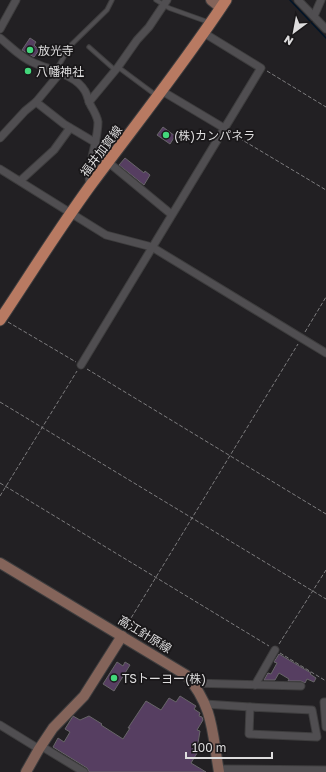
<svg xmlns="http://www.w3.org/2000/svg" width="326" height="772" viewBox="0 0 326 772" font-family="'Golos Text','Noto Sans JP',sans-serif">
<rect width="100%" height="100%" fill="#222023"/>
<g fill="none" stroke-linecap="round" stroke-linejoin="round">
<path stroke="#001428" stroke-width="1.5" d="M290,0L326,38"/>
</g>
<g fill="#563e61" stroke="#676568">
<path d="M30,38L36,42L34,45L39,50L34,57L22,50Z"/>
<path d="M163,127L175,136L170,144L157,135Z"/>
<path d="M125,158L144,173L145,171L150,175L144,185L119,165Z"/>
<path d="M279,654L311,673L310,674L316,678L314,682L307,679L305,683L301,681H288L289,679L279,673L275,680H264L268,673L271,674L277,663L274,662Z"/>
<path d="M117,662L123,666L125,662L130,665L114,691L103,684Z"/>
<path d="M180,696L196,706L194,709L200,713L199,716L202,717L203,720L197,730L200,731L198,743L202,745L191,763L206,772H89L87,768L53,747L58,738L64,742L70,732L65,729L73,716L80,720L89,716L102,724L101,725L123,739L130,728H128L146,701L161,710L169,698L176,702Z"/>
</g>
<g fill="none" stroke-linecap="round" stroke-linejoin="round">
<g stroke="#3e3d3e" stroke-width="5.5">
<g id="lane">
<path d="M156,0L169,8L208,22"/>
<path d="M89,47L115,70"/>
<path d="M118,67L157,96"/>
<path d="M56,70L71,45L107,10L112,0"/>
</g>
</g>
<g stroke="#3e3d3e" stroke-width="9">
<g id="street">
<path d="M298,0L326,29"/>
<path d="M314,16L321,0"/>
<path d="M0,29L16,0"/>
<path d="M0,38C10,46 20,57 32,62C49,70 75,74 85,91C88,96 88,101 91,106C94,111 97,116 98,122C98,143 86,167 90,186"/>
<path d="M162,91L224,128"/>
<path d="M36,102L64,124L96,143"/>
<path d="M89,102L118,67L137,40L149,27L167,0"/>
<path d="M0,138L25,111L36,102L60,73"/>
<path d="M95,148L108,162L171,214"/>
<path d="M0,169L106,235L152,247L326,353"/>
<path d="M20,181L54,150L70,128"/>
<path d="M81,365L261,68L204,33"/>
<path d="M192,683L301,686"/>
<path d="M255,685L275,650"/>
<path d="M326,702H324L326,727"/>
<path d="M205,704L250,707"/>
<path d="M250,707L312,710L317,737L249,734Z"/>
<path d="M0,725L39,749"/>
<path d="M41,746L84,772"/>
<path d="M218,769L326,770"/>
</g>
</g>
<g stroke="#3e3d3e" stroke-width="12">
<g id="secondary">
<path d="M211,0L221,8"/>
<path d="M0,563L186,675C214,707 212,733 219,772"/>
<path d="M26,772L39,749L53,728L84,696L122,636"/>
</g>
</g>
<g stroke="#3e3d3e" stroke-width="13">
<path id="primary" d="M0,320C30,275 58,230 90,186C136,124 184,64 226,0"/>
</g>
<g stroke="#7d7c7e" stroke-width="1" stroke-dasharray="4 2" stroke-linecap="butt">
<path d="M267,71L326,107"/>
<path d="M229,132L326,190"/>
<path d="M8,322L76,362"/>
<path d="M305,332L326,297"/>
<path d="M87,369L326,514"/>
<path d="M0,402L326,599"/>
<path d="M0,483L269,646"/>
<path d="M0,496L77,371"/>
<path d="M125,628L298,344"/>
<path d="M279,644L326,570"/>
<path d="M280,653L326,681"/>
</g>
<use href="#lane" stroke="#504e51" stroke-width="3.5"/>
<use href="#street" stroke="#504e51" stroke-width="7"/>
<use href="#secondary" stroke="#84645a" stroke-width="10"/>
<use href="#primary" stroke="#b87a62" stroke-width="11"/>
</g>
<g fill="#43d77b" stroke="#191719" stroke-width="1.5">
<circle cx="30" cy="50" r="4"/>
<circle cx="28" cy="71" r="4"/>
<circle cx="166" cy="135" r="4"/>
<circle cx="114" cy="678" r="4"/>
</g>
<g text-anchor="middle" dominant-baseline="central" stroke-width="3.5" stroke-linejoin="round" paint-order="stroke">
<g font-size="12" fill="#deddde" stroke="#191719" text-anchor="start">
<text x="38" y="50">放光寺</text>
<text x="36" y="71">八幡神社</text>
<text x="174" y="135">(株)カンパネラ</text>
<text x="122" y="678">TSトーヨー(株)</text>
</g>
<g font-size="12" fill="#deddde" stroke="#191719">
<text transform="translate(101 151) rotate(-53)">福井加賀線</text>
<text transform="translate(145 634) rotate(31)">高江針原線</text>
</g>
</g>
<g transform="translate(294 32) rotate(212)" stroke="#191719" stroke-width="3" paint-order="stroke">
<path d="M0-3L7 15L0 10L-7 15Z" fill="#deddde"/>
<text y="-6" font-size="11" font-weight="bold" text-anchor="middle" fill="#deddde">N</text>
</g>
<path d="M186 752v6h86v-6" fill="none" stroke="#deddde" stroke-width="2"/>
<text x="192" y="752" font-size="12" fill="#deddde" stroke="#191719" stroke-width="3" paint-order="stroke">100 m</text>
</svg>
